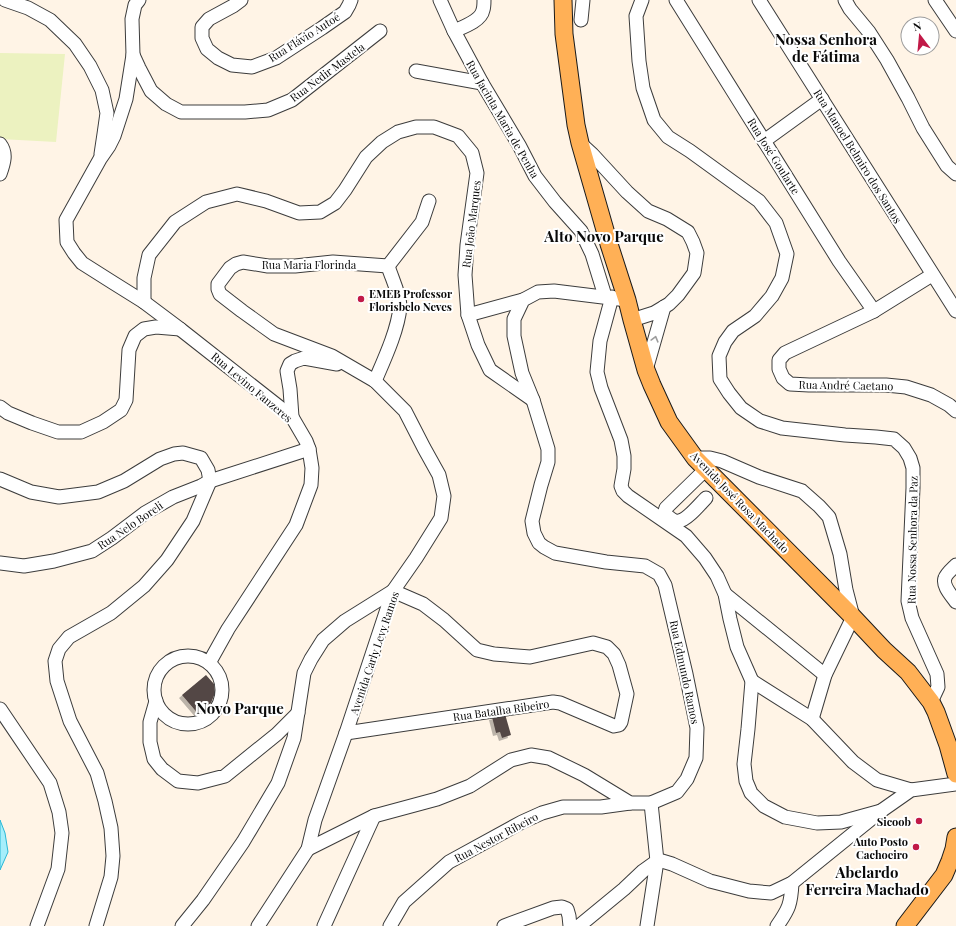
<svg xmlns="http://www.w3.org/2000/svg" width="956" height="926" viewBox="0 0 956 926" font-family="'Playfair Display',serif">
<defs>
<filter id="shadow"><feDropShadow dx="-3" dy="3" stdDeviation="0" flood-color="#0004"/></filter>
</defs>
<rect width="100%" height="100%" fill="#fff4e6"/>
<path fill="#ecf2c0" d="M0,53L65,54L56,142L0,139Z"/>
<path fill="#a6eefb" stroke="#28b8d6" d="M0,820L5,833L8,852L0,870Z"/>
<g fill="#534745" filter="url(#shadow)">
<path d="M206,675L214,684L215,693L211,703L202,710L205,713L200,716L182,695Z"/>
<path d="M505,714L511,735L502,738L500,732L496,733L492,717Z"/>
</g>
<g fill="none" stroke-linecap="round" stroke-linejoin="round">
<g stroke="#3c3c3c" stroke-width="15">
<g id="minor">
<path d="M5,0L28,8L50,20L75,44L90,66L102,90L107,113L104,134L101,154"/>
<path d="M139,0L135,5L132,19L133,55L126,99L114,136L109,146L100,159L66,220L67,242L74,253L82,263L112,282L144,302L180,329L292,417L306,441L309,449L312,468L311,485L296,525L228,629L209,663"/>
<path d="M241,0L233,6L209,19L202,27V38L207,49L218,58L232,65L252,67L276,58L322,28L345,12L349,5L351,0"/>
<path d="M440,0L454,31L482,83L519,145L535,176L555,202L581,231L592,254L605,296"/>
<path d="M642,0L636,16L639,61L643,88L654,120L668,137L690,151L759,201L776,223L787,254L782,278L772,296L755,316L733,331L725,342L719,356L720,379L729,393L741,408L760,421L782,428L845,435L876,437L894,439L904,448L910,458L913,468V488L908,601L912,618L937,674L938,687L931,702"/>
<path d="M676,0L839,261L874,311"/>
<path d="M759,0L956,311"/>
<path d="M845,0L850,9L869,32L887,60L908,98L923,128L947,166L956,174"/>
<path d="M935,0L956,31"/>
<path d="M581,20L583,0"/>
<path d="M454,31C463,27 481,21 483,10C484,7 484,3 484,0"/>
<path d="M133,55L139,68L151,91L166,104L181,112H245L268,110L292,100L380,31"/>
<path d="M416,71L482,83"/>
<path d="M764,141L822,99"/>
<path d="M580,143L592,154L627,192L648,211L667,219L688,232L693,242L697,253L694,273L678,295L669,304L654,313L632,320"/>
<path d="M0,144C7,153 4,163 0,174"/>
<path d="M388,266L422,222L429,201"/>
<path d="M932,275L874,311L785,353L779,360V369L783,378L790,384L809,385H886L906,387L931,395L949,405L956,411"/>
<path d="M612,297L600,341L597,372L601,388L621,440L624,456V469L621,486L623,491L628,496L686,536L705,558L717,576L725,594L730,619L737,647L752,681L748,729L744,764L746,781L751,793L764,806L785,817L817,823L841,822L881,811"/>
<path d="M144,302V278L149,255L175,222L206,202L237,194L266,201L299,213L320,212L335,203L345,190L366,157L382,142L398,132L416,127H434L458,136L472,153L477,173L467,245L465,275L468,315L478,345L490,370L533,400"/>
<path d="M468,315L523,300"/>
<path d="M646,370L664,307"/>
<path d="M375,381C384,360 398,330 400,307C400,294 392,279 388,266"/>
<path d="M0,407L8,413L32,423L58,432H81L103,422L121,410L126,400L129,350L135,336L144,329L156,327L180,329"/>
<path d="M292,417L290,389L287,371L290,364L295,361L304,358L337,364"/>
<path d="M695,458H710L722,461L759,477L802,491L819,506L829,517L840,554L846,590L853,617L825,675L812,719"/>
<path d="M706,469L666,508C664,513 666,515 670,518C673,520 675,522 679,521C687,520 700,504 706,498"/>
<path d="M0,479L31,492L59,497L98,492L124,481L160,459L174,454L183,453L201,458L208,470L210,481"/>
<path d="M0,563L24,566L54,561L92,551L112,538L145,513L173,497L201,486L210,481L309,449"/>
<path d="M956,565C953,568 946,574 945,578C942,586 952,596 956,602"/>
<path d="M725,594L825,675"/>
<circle cx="188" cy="690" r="34"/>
<path d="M752,681L812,719L853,762L877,780L911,790"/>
<path d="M156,701L150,722V742L154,759L162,769L178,781L198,783L225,776L277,734L298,713"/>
<path d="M0,709L50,783L59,812L62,833L58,869L37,926"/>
<path d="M308,849L374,816L437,799L470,786L511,760L531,755L549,758L584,775L630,803H651L677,792L687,779L696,758L697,728L686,674L665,585L659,574L645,566L606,562L555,553L544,547L539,543L534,533L532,521L541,485L548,462V449L533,400L522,373L514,336V319L523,300L538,292L554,291L627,300"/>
<path d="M657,861H662L672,864L710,881L749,891L771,893L792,883L881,811L911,790L956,784"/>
<path d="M96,926L111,877L113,856L111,828L105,801L97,773L70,721L57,681L55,661L59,649L69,637L111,613L144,586L167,560L193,521L210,481"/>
<path d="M182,926L203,900L243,842L278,783L294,738L304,673L311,659L323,640L345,621L393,591L423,604L444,620L477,650L494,654L530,657L593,643L607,647L614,654L619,665L627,694L621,722L619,725L614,726L560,703L553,702L346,733"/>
<path d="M258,926L308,849L315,820L346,733L393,591L416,558L441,518L444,496L439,475L424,448L405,411L375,381L332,356L274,334L242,311L220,294L218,289V284L230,268L236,264L243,262L268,266H295L333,262L388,266"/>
<path d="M324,926L374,816"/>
<path d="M390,926L404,902L449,862L522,822L542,813L563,807H601L630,803"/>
<path d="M504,926L553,908L562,907L567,909L569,916L570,926"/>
<path d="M579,926L624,889L643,871L657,861"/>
<path d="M647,926L657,861L651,803"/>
<path d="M777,926C789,909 791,904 792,883"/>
</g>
</g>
<g stroke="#1a1a1a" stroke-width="19">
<g id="major">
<path d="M563,0L564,34L576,125L580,143L609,244L627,300L632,320L646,370L652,385L669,422L695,458L853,617L884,650L908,672L931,702L936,712L948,745L956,774"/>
<path d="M905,926L944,875L950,861L954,849L956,837"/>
</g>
</g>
<use href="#minor" stroke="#fff" stroke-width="13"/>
<use href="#major" stroke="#ffb056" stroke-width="17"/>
</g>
<defs><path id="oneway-chevron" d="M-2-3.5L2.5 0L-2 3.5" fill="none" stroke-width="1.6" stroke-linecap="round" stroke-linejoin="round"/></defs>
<use stroke="#9d9d9d" href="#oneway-chevron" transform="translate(655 339) rotate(-75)"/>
<g fill="#c11947" stroke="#fff" stroke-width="1.5">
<circle cx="361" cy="299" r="4"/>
<circle cx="919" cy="821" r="4"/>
<circle cx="916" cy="847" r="4"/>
</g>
<g text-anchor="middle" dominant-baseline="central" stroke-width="4" stroke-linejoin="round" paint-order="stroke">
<g font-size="11" fill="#090909" stroke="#fff">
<text transform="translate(304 37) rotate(-32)">Rua Flávio Autoé</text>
<text transform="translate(327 72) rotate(-37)">Rua Nedir Mastela</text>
<text transform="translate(503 119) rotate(60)">Rua Jacinta Maria de Penha</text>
<text transform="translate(774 156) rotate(58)">Rua José Goularte</text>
<text transform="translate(858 156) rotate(58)">Rua Manoel Belmiro dos Santos</text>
<text transform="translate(471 224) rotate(-83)">Rua João Marques</text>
<text x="309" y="264">Rua Maria Florinda</text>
<text transform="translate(846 385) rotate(1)">Rua André Caetano</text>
<text transform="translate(252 387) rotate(40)">Rua Levino Fanzeres</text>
<text transform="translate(740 502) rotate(46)">Avenida José Rosa Machado</text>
<text transform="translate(130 525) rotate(-34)">Rua Nelo Boreli</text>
<text transform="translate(912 540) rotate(-89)">Rua Nossa Senhora da Paz</text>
<text transform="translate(374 653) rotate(-71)">Avenida Carly Levy Ramos</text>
<text transform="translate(685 672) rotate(78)">Rua Edmundo Ramos</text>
<text transform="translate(501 710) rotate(-8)">Rua Batalha Ribeiro</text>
<text transform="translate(496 837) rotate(-28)">Rua Nestor Ribeiro</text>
</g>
<g font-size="11" font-weight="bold" fill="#090909" stroke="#fff" text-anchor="end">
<text x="369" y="293" text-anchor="start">EMEB Professor<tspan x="369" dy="13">Florisbelo Neves</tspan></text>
<text x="911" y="821">Sicoob</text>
<text x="908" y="841">Auto Posto<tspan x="908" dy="13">Cachoeiro</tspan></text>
</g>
<g font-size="15" font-weight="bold" fill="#090909" stroke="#fff">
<text x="826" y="39">Nossa Senhora<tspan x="826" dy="17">de Fátima</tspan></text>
<text x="604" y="236">Alto Novo Parque</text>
<text x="240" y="708">Novo Parque</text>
<text x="867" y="872">Abelardo<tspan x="867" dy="17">Ferreira Machado</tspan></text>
</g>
</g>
<g transform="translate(920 36) rotate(344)"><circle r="19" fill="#ffffff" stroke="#9d9d9d"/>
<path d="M0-3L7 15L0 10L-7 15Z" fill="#c11947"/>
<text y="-6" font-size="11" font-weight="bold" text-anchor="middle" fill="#090909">N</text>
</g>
</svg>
